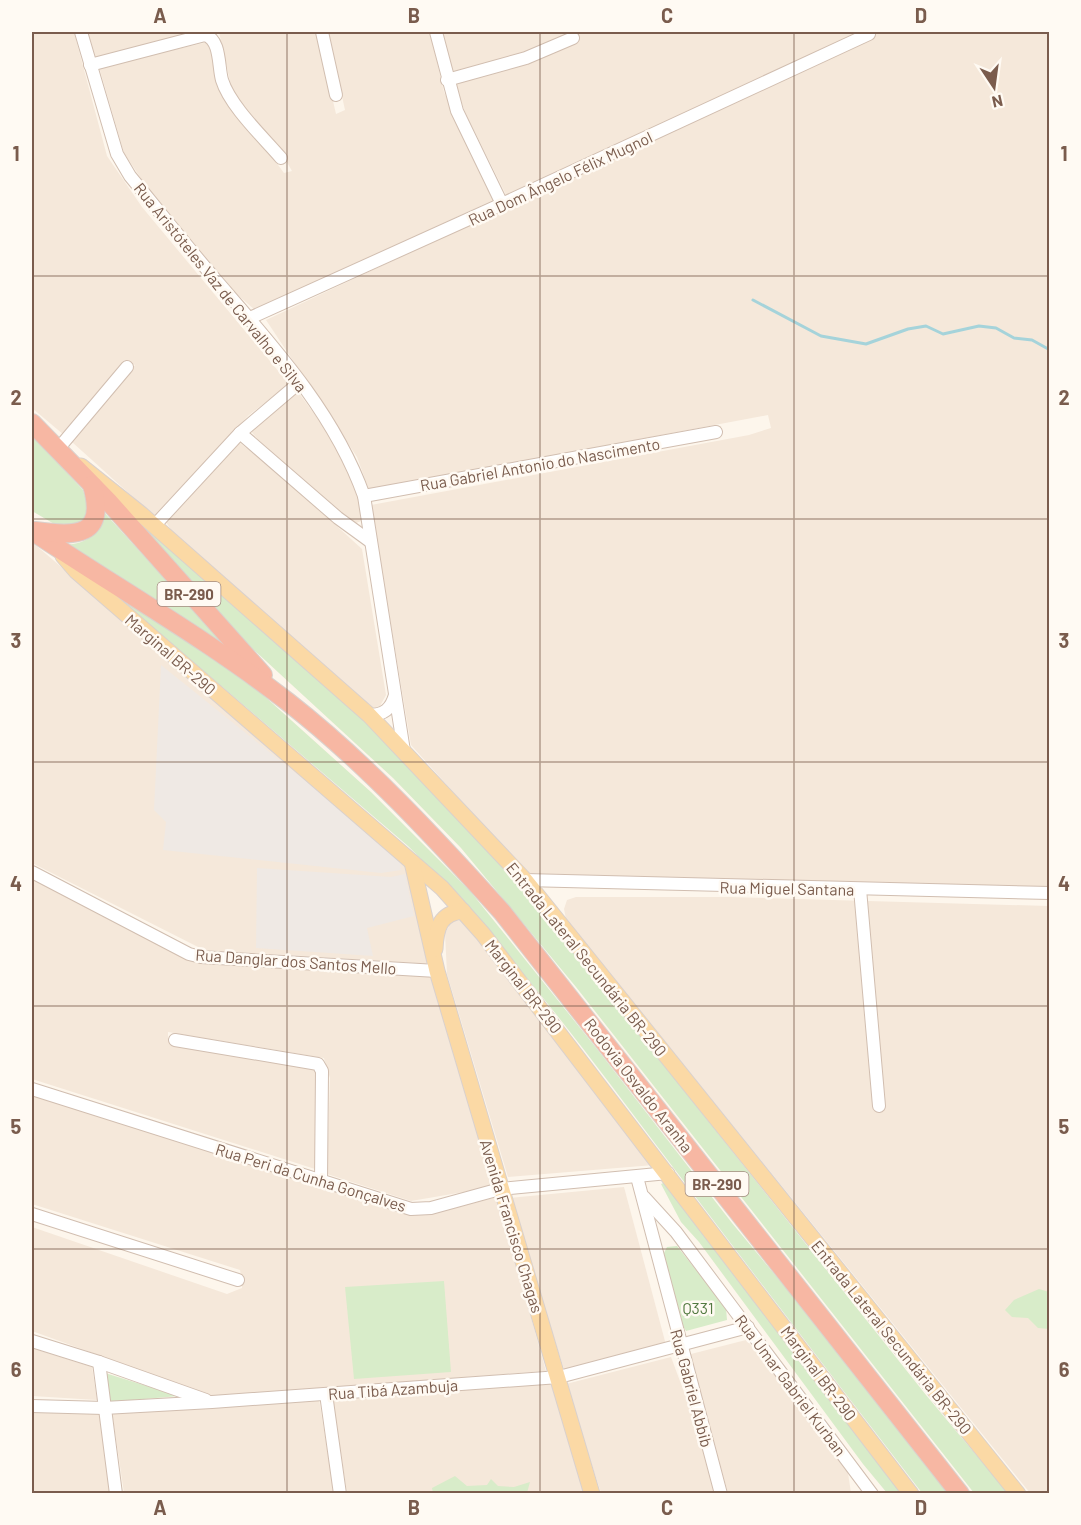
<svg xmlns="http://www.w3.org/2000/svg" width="1081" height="1525" viewBox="0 0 1081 1525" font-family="Barlow,sans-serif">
<rect width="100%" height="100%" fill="#fdf6ec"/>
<g fill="#f5e8da">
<path d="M32,32H74L107,156L142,207L289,384L249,415L154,516L72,442L135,365L124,360L64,435L32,408Z"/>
<path d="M88,32H202L94,61Z"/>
<path d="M219,32H317L336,114L345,110L328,32H430L444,92L493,200L256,311L222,281L154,198L124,153L99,67L208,42L221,88L284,173L292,171L281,152L243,107L231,86Z"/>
<path d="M443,32H868L507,197L465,112L453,78Z"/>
<path d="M872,32H1049V887L545,876L526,873L411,745L371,505L749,435L771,428L768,415L369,490L357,457L266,320L505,208Z"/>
<path d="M296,389L337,445L360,500L361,521L356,523L323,499L259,441L250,430Z"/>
<path d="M240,443L285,479L362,549L386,695L380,706L372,708L288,635L173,533L166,522Z"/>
<path d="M32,542L407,862L432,964L204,950L32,863Z"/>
<path d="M32,875L189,959L432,975L493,1187L411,1201L327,1174L330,1078L324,1058L168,1032V1039L316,1066L315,1169L32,1079Z"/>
<path d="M576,897H730L1049,906V1493H1030L566,919L564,909L567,900Z"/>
<path d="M465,918L654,1165L508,1177L447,974L445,933L452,921Z"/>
<path d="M32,1091L403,1211H441L497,1197L546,1371L211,1396L32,1331V1227L227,1294L242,1288V1281L240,1270L32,1204Z"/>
<path d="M624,1187L666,1345L566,1375L509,1198Z"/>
<path d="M746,1340L766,1360L848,1473L851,1493H728L689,1357L691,1354Z"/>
<path d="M32,1348L92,1367L97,1400L32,1396Z"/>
<path d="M671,1357L703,1443L714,1493H601L566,1384Z"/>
<path d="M553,1379L585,1493H347L333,1401Z"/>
<path d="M319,1399L334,1493H124L112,1412Z"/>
<path d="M32,1411L99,1413L111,1493L32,1494Z"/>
</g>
<g fill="#efe9e4">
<path d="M161,665L399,856L401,870L381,873L163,850L166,822L154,810Z"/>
<path d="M257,868L391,877L405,874L414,916L367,928L373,956L256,948Z"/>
</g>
<g fill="#d8ecc9">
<path d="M32,435L83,490L90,513L83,524L56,525L32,511Z"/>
<path d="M112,496L396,747L510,872L926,1395L1008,1493H974L576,987L461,848L393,778L218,617Z"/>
<path d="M101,509L227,647L64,545C90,543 99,535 101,509Z"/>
<path d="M97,580L252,685L371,792L470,891L597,1049L732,1223L854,1370L949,1493H922C834,1379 747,1265 660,1150C581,1045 501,938 408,846L156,630L117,602Z"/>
<path d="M668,1181L905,1493H887L863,1464L699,1242L681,1222L661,1184Z"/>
<path d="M677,1246L726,1308L727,1320L686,1331L681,1323L662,1257L667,1247Z"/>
<path d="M444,1281L451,1372L354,1379L345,1287Z"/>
<path d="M1039,1289L1049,1292V1329L1038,1328L1028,1318L1012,1317L1005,1310L1014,1300Z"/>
<path d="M105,1373L179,1396L109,1402Z"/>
<path d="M455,1476L467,1486L487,1485L491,1479L498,1486L514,1487L530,1482L527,1493H433L432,1488Z"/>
</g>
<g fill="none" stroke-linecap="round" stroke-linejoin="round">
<path stroke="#a5d3da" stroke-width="3" d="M753,300L821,336L866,344L908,329L926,326L943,334L979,326L996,328L1014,338L1032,340L1050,350"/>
<g stroke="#d1beb0" stroke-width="14">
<g id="minor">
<path d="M81,32L117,154L130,176C158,210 186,245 215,279C272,345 334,412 364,496L404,751"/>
<path d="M322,32L336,95"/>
<path d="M436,32L457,111L502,204"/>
<path d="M90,65L205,35C221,40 218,66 222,80C230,106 263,137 281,158"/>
<path d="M447,80L526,58L573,38"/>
<path d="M250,318L502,204L869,34"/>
<path d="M240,433L338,518L371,542"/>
<path d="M58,449L127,367"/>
<path d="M364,496L716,432"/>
<path d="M155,525L240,433L300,382"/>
<path d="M369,715C384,715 391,709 395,695"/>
<path d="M32,872L189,954L201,957L437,971"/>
<path d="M525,880L1050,893"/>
<path d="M860,889L879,1106"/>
<path d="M175,1040L318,1064L322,1071L321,1181"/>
<path d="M32,1089L411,1209L431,1208L500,1189L668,1173"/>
<path d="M637,1177L721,1494"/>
<path d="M644,1197L676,1232L872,1494"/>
<path d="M32,1214L238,1280"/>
<path d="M32,1341L99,1362L206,1400"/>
<path d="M99,1362L116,1494"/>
<path d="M326,1394L340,1494"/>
<path d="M32,1406L104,1408L212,1402L559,1377L748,1327"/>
</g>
</g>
<g stroke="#dad1cd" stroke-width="17">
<g id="major">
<path d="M81,466L141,514L369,715L525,880L1018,1494"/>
<path d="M63,556L76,571L412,862L442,888L483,934L911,1494"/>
<path d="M412,862L437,971L592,1494"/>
<path d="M435,949C436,928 440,913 463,911"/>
</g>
</g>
<g stroke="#dad1cd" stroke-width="20">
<g id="highway">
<path d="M32,423L108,501L263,675"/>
<path d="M32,531C117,588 207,639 288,702C365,762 437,840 502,912L960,1494"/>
<path d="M35,531C76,536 107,538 92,485"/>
</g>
</g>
<use href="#minor" stroke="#fff" stroke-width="12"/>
<use href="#major" stroke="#fbd9a5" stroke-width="15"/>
<use href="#highway" stroke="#f7b7a3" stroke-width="18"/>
</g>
<path fill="none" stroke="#7a5c4d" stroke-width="1.5" stroke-opacity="0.55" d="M287,32V1494M540,32V1494M794,32V1494M32,276H1050M32,519H1050M32,762H1050M32,1006H1050M32,1249H1050"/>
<g text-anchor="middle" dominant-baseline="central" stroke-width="5" stroke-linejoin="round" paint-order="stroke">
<g fill="#fffaf3" stroke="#a28b7f" stroke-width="1.5">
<rect x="157.5" y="582" width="63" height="24" rx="4.5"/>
<rect x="685.5" y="1172" width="63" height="24" rx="4.5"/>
</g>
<g font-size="15" font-weight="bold" fill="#7a5c4d">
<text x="189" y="594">BR-290</text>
<text x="717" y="1184">BR-290</text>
</g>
<g font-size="16" fill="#7a5c4d" stroke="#fffaf3">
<text transform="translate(560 178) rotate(-25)">Rua Dom Ângelo Félix Mugnol</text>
<text transform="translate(221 287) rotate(51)">Rua Aristóteles Vaz de Carvalho e Silva</text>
<text transform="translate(540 464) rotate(-10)">Rua Gabriel Antonio do Nascimento</text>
<text transform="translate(171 654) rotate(41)">Marginal BR-290</text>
<text transform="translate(787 888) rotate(1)">Rua Miguel Santana</text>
<text transform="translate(587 959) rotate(51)">Entrada Lateral Secundária BR-290</text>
<text transform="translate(296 961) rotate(4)">Rua Danglar dos Santos Mello</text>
<text transform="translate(524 986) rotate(52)">Marginal BR-290</text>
<text transform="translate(639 1085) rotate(52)">Rodovia Osvaldo Aranha</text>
<text transform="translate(311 1177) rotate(17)">Rua Peri da Cunha Gonçalves</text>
<text transform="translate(512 1226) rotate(73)">Avenida Francisco Chagas</text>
<text transform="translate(892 1337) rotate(51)">Entrada Lateral Secundária BR-290</text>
<text transform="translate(819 1373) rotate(53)">Marginal BR-290</text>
<text transform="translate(791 1385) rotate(53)">Rua Umar Gabriel Kurban</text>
<text transform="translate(692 1388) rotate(75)">Rua Gabriel Abbib</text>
<text transform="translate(393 1389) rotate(-4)">Rua Tibá Azambuja</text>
</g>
<g font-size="16" fill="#537a41" stroke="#fffaf3">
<text x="698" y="1307">Q331</text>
</g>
</g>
<rect width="1081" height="1525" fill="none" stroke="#fffaf3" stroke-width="66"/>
<g transform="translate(994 87) rotate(167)" stroke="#fffaf3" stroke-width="4.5" paint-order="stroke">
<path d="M0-4.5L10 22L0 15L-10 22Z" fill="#7a5c4d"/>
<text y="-9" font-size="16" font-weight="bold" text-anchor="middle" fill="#7a5c4d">N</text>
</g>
<rect x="33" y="33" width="1015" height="1459" fill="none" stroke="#7a5c4d" stroke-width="2"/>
<g font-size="20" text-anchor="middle" font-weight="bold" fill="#7a5c4d">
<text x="160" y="23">A</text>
<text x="414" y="23">B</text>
<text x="667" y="23">C</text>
<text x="921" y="23">D</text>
<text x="16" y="161">1</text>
<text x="1064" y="161">1</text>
<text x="16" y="405">2</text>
<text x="1064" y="405">2</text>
<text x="16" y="648">3</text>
<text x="1064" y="648">3</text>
<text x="16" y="891">4</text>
<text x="1064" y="891">4</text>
<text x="16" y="1134">5</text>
<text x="1064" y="1134">5</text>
<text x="16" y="1377">6</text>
<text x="1064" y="1377">6</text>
<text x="160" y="1515">A</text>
<text x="414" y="1515">B</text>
<text x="667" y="1515">C</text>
<text x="921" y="1515">D</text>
</g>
</svg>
